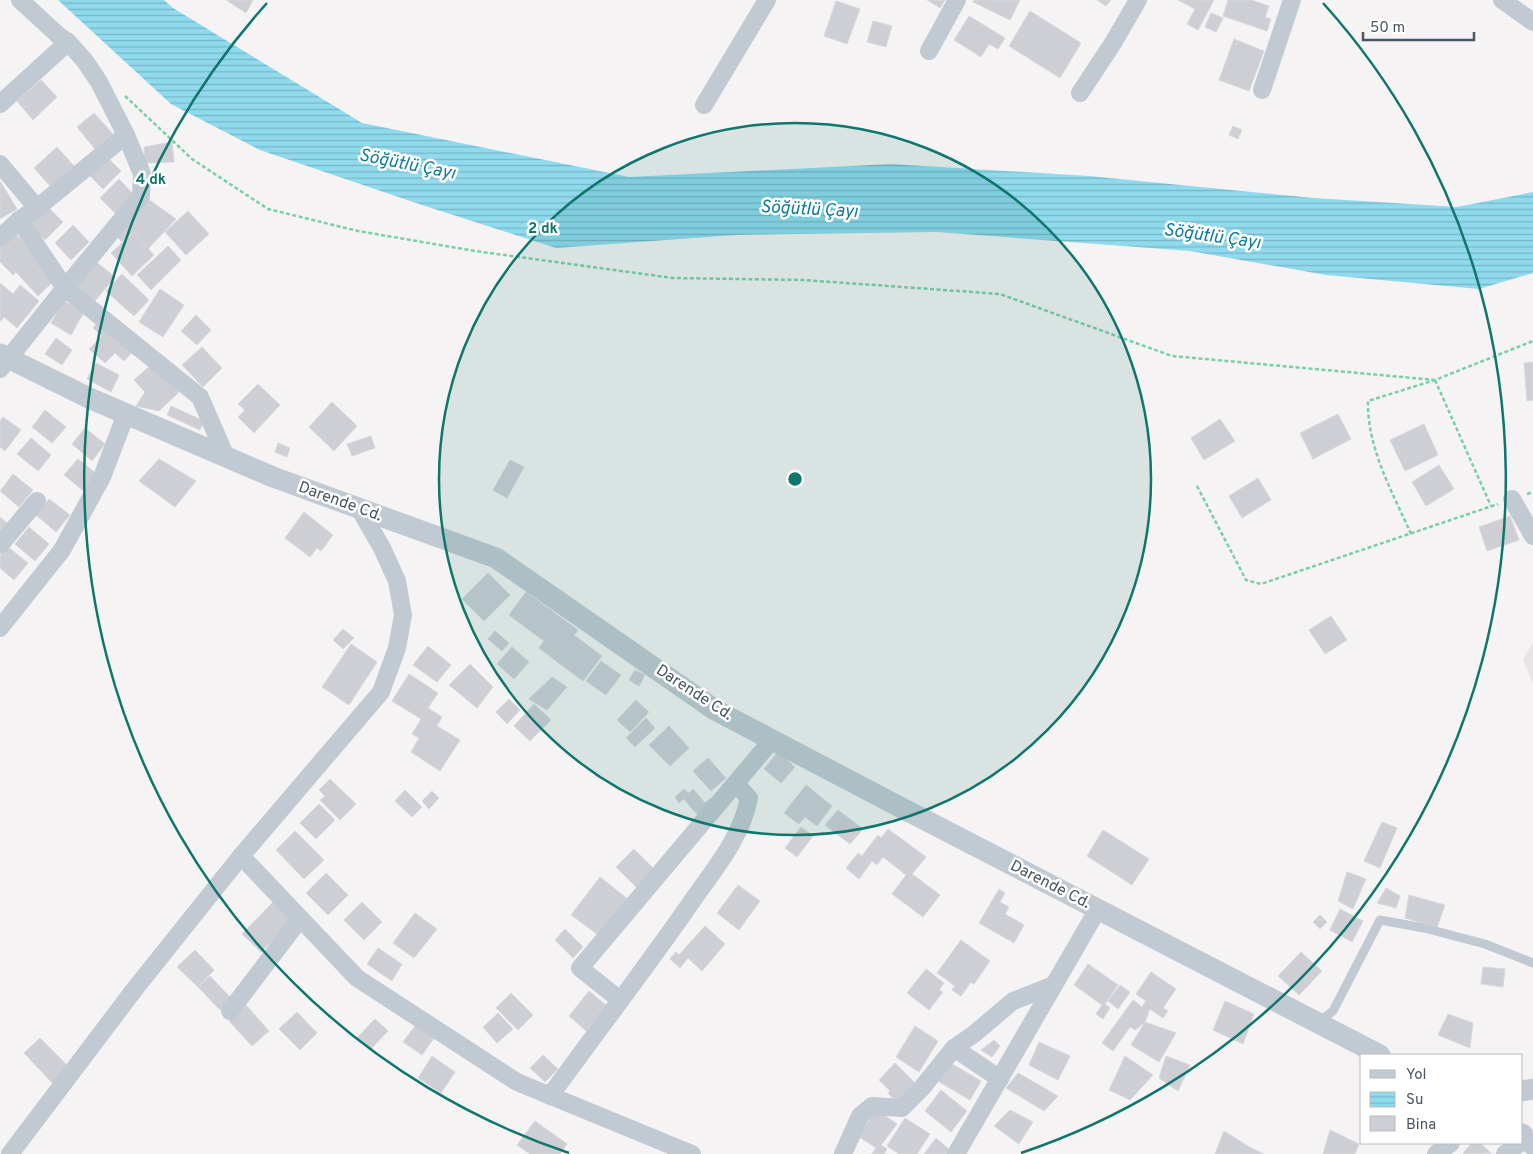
<svg xmlns="http://www.w3.org/2000/svg" width="1533" height="1154" viewBox="0 0 1533 1154" font-family="Overpass,sans-serif">
<defs>
<pattern id="water-rules" width="6" height="5" patternUnits="userSpaceOnUse" patternTransform="scale(1.25)"><rect width="6" height="5" fill="#90daee"/><path d="M0 2.5h6" fill="none" stroke="#78b4c4"/></pattern>
</defs>
<rect width="100%" height="100%" fill="#f5f3f3"/>
<path fill="#e6e4e5" d="M1533,642V684L1523,660Z"/>
<path fill="url(#water-rules)" d="M58,0H164L173,8L362,123L629,177L891,164L1089,176L1314,198L1457,207L1533,192V273L1479,289L1326,275L1190,251L937,232L735,235L556,248L419,204L260,150L171,104Z"/>
<g fill="#cdcfd5" stroke="#d7d9de">
<path d="M226,0H253L246,13Z"/>
<path d="M927,0H945L940,8Z"/>
<path d="M974,0H1020L1010,20L973,2Z"/>
<path d="M1097,0H1111L1106,6Z"/>
<path d="M1178,0H1214L1198,30L1187,24L1195,9Z"/>
<path d="M1228,0H1251L1269,6L1265,17L1271,19L1267,31L1223,16Z"/>
<path d="M836,1L860,9L847,44L824,36Z"/>
<path d="M1030,11L1081,43L1060,78L1009,46Z"/>
<path d="M1211,13L1223,18L1216,32L1205,27Z"/>
<path d="M969,16L1005,38L998,49L989,44L981,57L954,40Z"/>
<path d="M873,21L892,26L886,47L867,42Z"/>
<path d="M1234,39L1264,51L1249,91L1219,80Z"/>
<path d="M41,80L57,97L33,120L17,101Z"/>
<path d="M94,113L113,134L95,149L77,127Z"/>
<path d="M1233,126L1242,130L1238,139L1229,135Z"/>
<path d="M172,142L174,162L145,163L144,147Z"/>
<path d="M57,147L74,166L50,186L34,168Z"/>
<path d="M105,155L121,171L103,189L87,173Z"/>
<path d="M119,179L135,196L116,214L100,198Z"/>
<path d="M0,181L17,209L0,219Z"/>
<path d="M148,199L176,219L148,249L134,232L122,242L116,236Z"/>
<path d="M47,206L63,222L45,240L29,224Z"/>
<path d="M188,211L209,234L186,255L165,232Z"/>
<path d="M73,225L89,242L71,260L55,243Z"/>
<path d="M13,231L57,278L38,296L16,272L13,275L0,262V243Z"/>
<path d="M134,232L154,255L132,276L111,253Z"/>
<path d="M168,246L181,260L151,290L137,275Z"/>
<path d="M95,261L115,277L94,302L74,286Z"/>
<path d="M122,274L149,300L134,316L106,291Z"/>
<path d="M0,283L13,294L20,285L39,301L17,328L4,317L0,322Z"/>
<path d="M160,289L184,305L163,337L139,322Z"/>
<path d="M64,301L84,312L71,335L51,323Z"/>
<path d="M196,315L211,330L197,345L181,331Z"/>
<path d="M101,319L134,350L124,361L115,353L105,363L89,349L102,336L93,328Z"/>
<path d="M56,338L72,350L62,365L45,354Z"/>
<path d="M202,347L222,368L203,387L182,365Z"/>
<path d="M1533,362V400L1527,401L1524,363Z"/>
<path d="M96,363L119,375L111,392L87,379Z"/>
<path d="M152,364L179,392L159,411L136,406L145,392L134,380Z"/>
<path d="M258,384L280,405L254,433L238,417L245,410L238,404Z"/>
<path d="M332,402L357,426L334,451L309,427Z"/>
<path d="M171,406L204,421L200,430L167,415Z"/>
<path d="M45,410L66,427L52,443L32,427Z"/>
<path d="M1338,414L1351,439L1313,459L1300,433Z"/>
<path d="M3,417L21,430L5,451L0,447V421Z"/>
<path d="M1220,419L1235,441L1204,460L1191,438Z"/>
<path d="M1424,424L1438,455L1405,471L1390,440Z"/>
<path d="M85,428L105,444L92,461L72,444Z"/>
<path d="M371,436L375,448L352,456L347,444Z"/>
<path d="M31,438L51,455L38,471L17,454Z"/>
<path d="M278,443L290,448L287,457L275,452Z"/>
<path d="M78,459L98,475L85,492L64,475Z"/>
<path d="M159,459L196,481L175,507L139,481Z"/>
<path d="M510,460L524,467L507,498L493,490Z"/>
<path d="M1439,465L1454,489L1426,506L1412,482Z"/>
<path d="M13,474L33,490L19,507L0,491Z"/>
<path d="M1258,478L1271,500L1242,518L1229,496Z"/>
<path d="M49,499L70,515L56,532L36,515Z"/>
<path d="M304,512L333,535L321,551L317,548L310,557L285,538Z"/>
<path d="M1510,516L1519,540L1487,551L1479,527Z"/>
<path d="M0,517L7,523L0,531Z"/>
<path d="M29,527L49,544L35,561L15,544Z"/>
<path d="M8,547L28,563L14,580L0,568V556Z"/>
<path d="M488,573L510,595L484,621L462,599Z"/>
<path d="M526,592L578,630L574,635L602,656L583,681L539,648L544,641L509,615Z"/>
<path d="M1331,616L1347,640L1325,654L1309,630Z"/>
<path d="M343,629L354,638L343,649L333,640Z"/>
<path d="M495,631L509,643L502,651L488,639Z"/>
<path d="M351,644L377,662L349,705L322,687Z"/>
<path d="M428,646L451,665L437,682L413,665Z"/>
<path d="M512,647L529,662L514,679L497,664Z"/>
<path d="M601,661L621,675L606,695L586,681Z"/>
<path d="M470,664L493,687L477,708L449,685Z"/>
<path d="M635,670L645,675L639,686L629,680Z"/>
<path d="M409,674L438,693L428,708L442,717L437,726L460,740L440,771L411,752L419,738L412,734L421,719L392,701Z"/>
<path d="M552,677L567,687L547,710L529,699Z"/>
<path d="M509,699L520,710L507,724L496,712Z"/>
<path d="M636,700L649,712L630,732L617,720Z"/>
<path d="M534,704L551,720L530,741L514,726Z"/>
<path d="M646,718L655,728L635,747L626,738Z"/>
<path d="M669,726L689,748L670,766L649,745Z"/>
<path d="M778,752L795,767L781,783L764,769Z"/>
<path d="M708,758L726,778L711,791L693,771Z"/>
<path d="M330,779L356,804L340,820L320,800L325,796L319,790Z"/>
<path d="M806,785L832,806L817,826L805,817L799,824L784,813Z"/>
<path d="M684,789L689,794L679,803L675,797Z"/>
<path d="M693,789L705,803L711,798L717,805L701,819L683,798Z"/>
<path d="M405,790L422,807L412,817L395,801Z"/>
<path d="M432,791L439,798L429,809L422,801Z"/>
<path d="M319,804L335,820L316,839L300,823Z"/>
<path d="M838,810L863,829L850,844L825,825Z"/>
<path d="M1382,822L1397,828L1380,868L1364,861Z"/>
<path d="M801,827L813,836L797,857L785,848Z"/>
<path d="M888,829L926,857L912,874L940,895L923,917L892,894L906,875L883,857L877,865L872,861L859,879L846,868L858,853L862,856L878,835L881,838Z"/>
<path d="M1103,830L1149,859L1132,885L1087,856Z"/>
<path d="M295,831L324,860L304,879L276,850Z"/>
<path d="M634,849L656,871L638,889L616,867Z"/>
<path d="M1347,872L1366,879L1353,909L1338,901Z"/>
<path d="M326,873L348,895L328,915L306,893Z"/>
<path d="M600,877L629,900L601,937L571,915Z"/>
<path d="M738,885L760,901L739,930L717,913Z"/>
<path d="M1386,888L1400,896L1396,908L1377,903Z"/>
<path d="M999,889L1005,893L1000,902L1009,907L1005,914L1024,925L1014,943L979,923Z"/>
<path d="M1409,895L1445,905L1437,927L1405,918Z"/>
<path d="M276,899L297,920L285,928L261,952L242,934Z"/>
<path d="M362,902L382,922L364,940L344,920Z"/>
<path d="M1340,909L1363,921L1352,942L1330,930Z"/>
<path d="M415,913L437,929L414,958L393,943Z"/>
<path d="M1320,915L1327,922L1320,929L1313,922Z"/>
<path d="M705,926L725,944L702,971L688,958L680,968L670,959L676,952L679,955Z"/>
<path d="M565,929L583,947L573,958L555,940Z"/>
<path d="M961,940L990,961L974,984L971,982L961,996L952,990L955,986L937,973Z"/>
<path d="M378,948L402,964L392,981L367,964Z"/>
<path d="M195,950L214,970L198,987L177,967Z"/>
<path d="M1301,952L1322,971L1299,995L1278,976Z"/>
<path d="M1088,964L1118,985L1105,1004L1110,1008L1103,1019L1096,1014L1102,1005L1074,985Z"/>
<path d="M1483,967L1505,969L1503,987L1481,984Z"/>
<path d="M926,969L944,983L939,990L943,992L929,1010L907,993Z"/>
<path d="M1151,972L1176,989L1163,1008L1168,1011L1163,1018L1150,1009L1145,1022L1135,1030L1130,1027L1113,1051L1102,1043L1133,1000L1142,1007L1146,1001L1136,994Z"/>
<path d="M210,976L232,999L220,1010L198,987Z"/>
<path d="M1120,985L1130,992L1118,1009L1108,1001Z"/>
<path d="M589,991L607,1006L586,1031L569,1016Z"/>
<path d="M511,993L533,1015L518,1030L496,1008Z"/>
<path d="M1225,1001L1254,1014L1243,1044L1213,1030Z"/>
<path d="M246,1005L269,1031L252,1046L229,1021Z"/>
<path d="M297,1012L317,1033L300,1050L279,1029Z"/>
<path d="M498,1013L513,1029L497,1043L483,1027Z"/>
<path d="M1448,1014L1473,1023L1470,1048L1438,1035Z"/>
<path d="M375,1019L388,1031L370,1050L357,1038Z"/>
<path d="M418,1022L436,1035L422,1055L403,1042Z"/>
<path d="M1145,1022L1176,1033L1159,1062L1131,1045Z"/>
<path d="M915,1026L938,1041L919,1072L896,1057Z"/>
<path d="M40,1038L71,1069L55,1086L24,1053Z"/>
<path d="M994,1040L1000,1046L992,1057L981,1050Z"/>
<path d="M1039,1042L1070,1056L1058,1080L1029,1065Z"/>
<path d="M543,1055L558,1069L545,1082L530,1068Z"/>
<path d="M432,1056L455,1072L441,1093L418,1078Z"/>
<path d="M1125,1056L1153,1075L1130,1100L1109,1090Z"/>
<path d="M1166,1056L1190,1065L1178,1091L1159,1078Z"/>
<path d="M947,1061L981,1081L970,1100L936,1080Z"/>
<path d="M895,1063L917,1085L898,1104L888,1093L890,1091L879,1080Z"/>
<path d="M1018,1073L1058,1096L1044,1111L1006,1088Z"/>
<path d="M941,1090L967,1111L951,1132L925,1111Z"/>
<path d="M877,1110L897,1124L881,1145L887,1149L884,1154H872L876,1148L858,1136Z"/>
<path d="M1010,1110L1033,1122L1019,1144L994,1126Z"/>
<path d="M905,1118L930,1134L917,1154H899L887,1146Z"/>
<path d="M535,1121L567,1144L560,1154H530L517,1145Z"/>
<path d="M1330,1130L1359,1144L1355,1154H1323Z"/>
<path d="M1224,1131L1251,1148L1264,1154H1215Z"/>
<path d="M936,1138L951,1151L948,1154H924Z"/>
<path d="M1472,1143H1480L1491,1153L1465,1154L1463,1153Z"/>
</g>
<g fill="none" stroke-linecap="round" stroke-linejoin="round">
<g stroke="#7ad0a6" stroke-width="2.5" stroke-dasharray="4 2.5" stroke-linecap="butt">
<path d="M125,96L192,159L268,209L358,231L475,251L673,278L804,280L1000,294L1172,356L1435,380"/>
<path d="M1435,380L1491,506"/>
<path d="M1197,486L1246,580L1261,584L1498,504"/>
<path d="M1527,494L1533,492"/>
<path d="M1411,534C1392,491 1367,448 1368,401L1435,380L1533,341"/>
</g>
<path stroke="#c1cad2" stroke-width="9" d="M1317,1023L1333,1011L1380,920L1424,928L1485,944L1533,963"/>
<g stroke="#c1cad2" stroke-width="18">
<path d="M1502,0L1533,22"/>
<path d="M929,51L957,0"/>
<path d="M1262,90L1292,0"/>
<path d="M1080,93L1113,43L1138,0"/>
<path d="M0,104L68,42"/>
<path d="M704,105L767,0"/>
<path d="M0,164L37,208"/>
<path d="M19,220L65,288L200,397L226,457"/>
<path d="M0,238L19,220L37,208L126,135"/>
<path d="M0,369L65,288L141,196L142,174L126,135L99,82L85,61L68,42L58,35L20,0"/>
<path d="M1512,499L1533,536"/>
<path d="M0,545L37,501"/>
<path d="M0,628L62,550L102,477L126,414"/>
<path d="M241,856L357,978L517,1082L692,1154"/>
<path d="M620,1000L580,968L772,740"/>
<path d="M230,1011L300,919"/>
<path d="M954,1048L974,1034L1013,1001L1054,985"/>
<path d="M550,1096C596,1033 643,971 688,907C711,873 741,840 749,798L736,784"/>
<path d="M10,1154L134,990L241,856L381,692L397,648L403,615L397,581L382,548L359,508"/>
<path d="M843,1154L860,1116L872,1106L902,1108L921,1089L954,1048L1000,1079"/>
<path d="M956,1154L1098,909"/>
<path d="M1436,1154L1451,1143"/>
<path d="M1505,1154L1520,1143"/>
</g>
<g stroke="#c1cad2" stroke-width="21">
<path d="M0,354L89,398L273,477L496,558L715,710L898,806L1380,1055"/>
<path d="M1522,1091L1533,1089"/>
<path d="M1522,1134L1533,1145"/>
</g>
</g>
<circle cx="795" cy="479" r="356" fill="#0f766e" fill-opacity=".12"/>
<g fill="none" stroke="#0f766e" stroke-width="2.5">
<circle cx="795" cy="479" r="356"/>
<path d="M569 1153A711 711 0 0 1 267 3M1323 3A711 711 0 0 1 1021 1153"/>
</g>
<g text-anchor="middle" dominant-baseline="central" stroke-width="5" stroke-linejoin="round" paint-order="stroke">
<g font-size="16" fill="#4a5661" stroke="#fff">
<text transform="translate(340 502) rotate(20)">Darende Cd.</text>
<text transform="translate(694 693) rotate(33)">Darende Cd.</text>
<text transform="translate(1050 885) rotate(27)">Darende Cd.</text>
</g>
<g font-size="18" font-style="italic" fill="#0c7c9b" stroke="#fff">
<text transform="translate(407 165) rotate(11)">Söğütlü Çayı</text>
<text transform="translate(809 210) rotate(3)">Söğütlü Çayı</text>
<text transform="translate(1212 237) rotate(8)">Söğütlü Çayı</text>
</g>
</g>
<circle cx="795" cy="479" r="8" fill="#0f766e" stroke="#fff" stroke-width="2.5"/>
<g font-size="15" text-anchor="middle" font-weight="bold" fill="#0f766e" stroke="#fff" stroke-width="5" stroke-linejoin="round" paint-order="stroke">
<text x="151" y="184">4 dk</text>
<text x="543" y="233">2 dk</text>
</g>
<rect x="1360" y="1054" width="162" height="90" fill="#ffffff" stroke="#b7bbc0"/>
<rect x="1370" y="1070" width="25" height="8" fill="#c1cad2" stroke="#b7bbc0"/>
<text x="1406" y="1079" font-size="15" fill="#4a5661">Yol</text>
<rect x="1370" y="1092" width="25" height="15" fill="url(#water-rules)" stroke="#b7bbc0"/>
<text x="1406" y="1104" font-size="15" fill="#4a5661">Su</text>
<rect x="1370" y="1116" width="25" height="15" fill="#cdcfd5" stroke="#b7bbc0"/>
<text x="1406" y="1129" font-size="15" fill="#4a5661">Bina</text>
<path d="M1363 32v8h111v-8" fill="none" stroke="#4a5661" stroke-width="2.5"/>
<text x="1370" y="32" font-size="15" fill="#4a5661" stroke="#ffffff" stroke-width="4" paint-order="stroke">50 m</text>
</svg>
